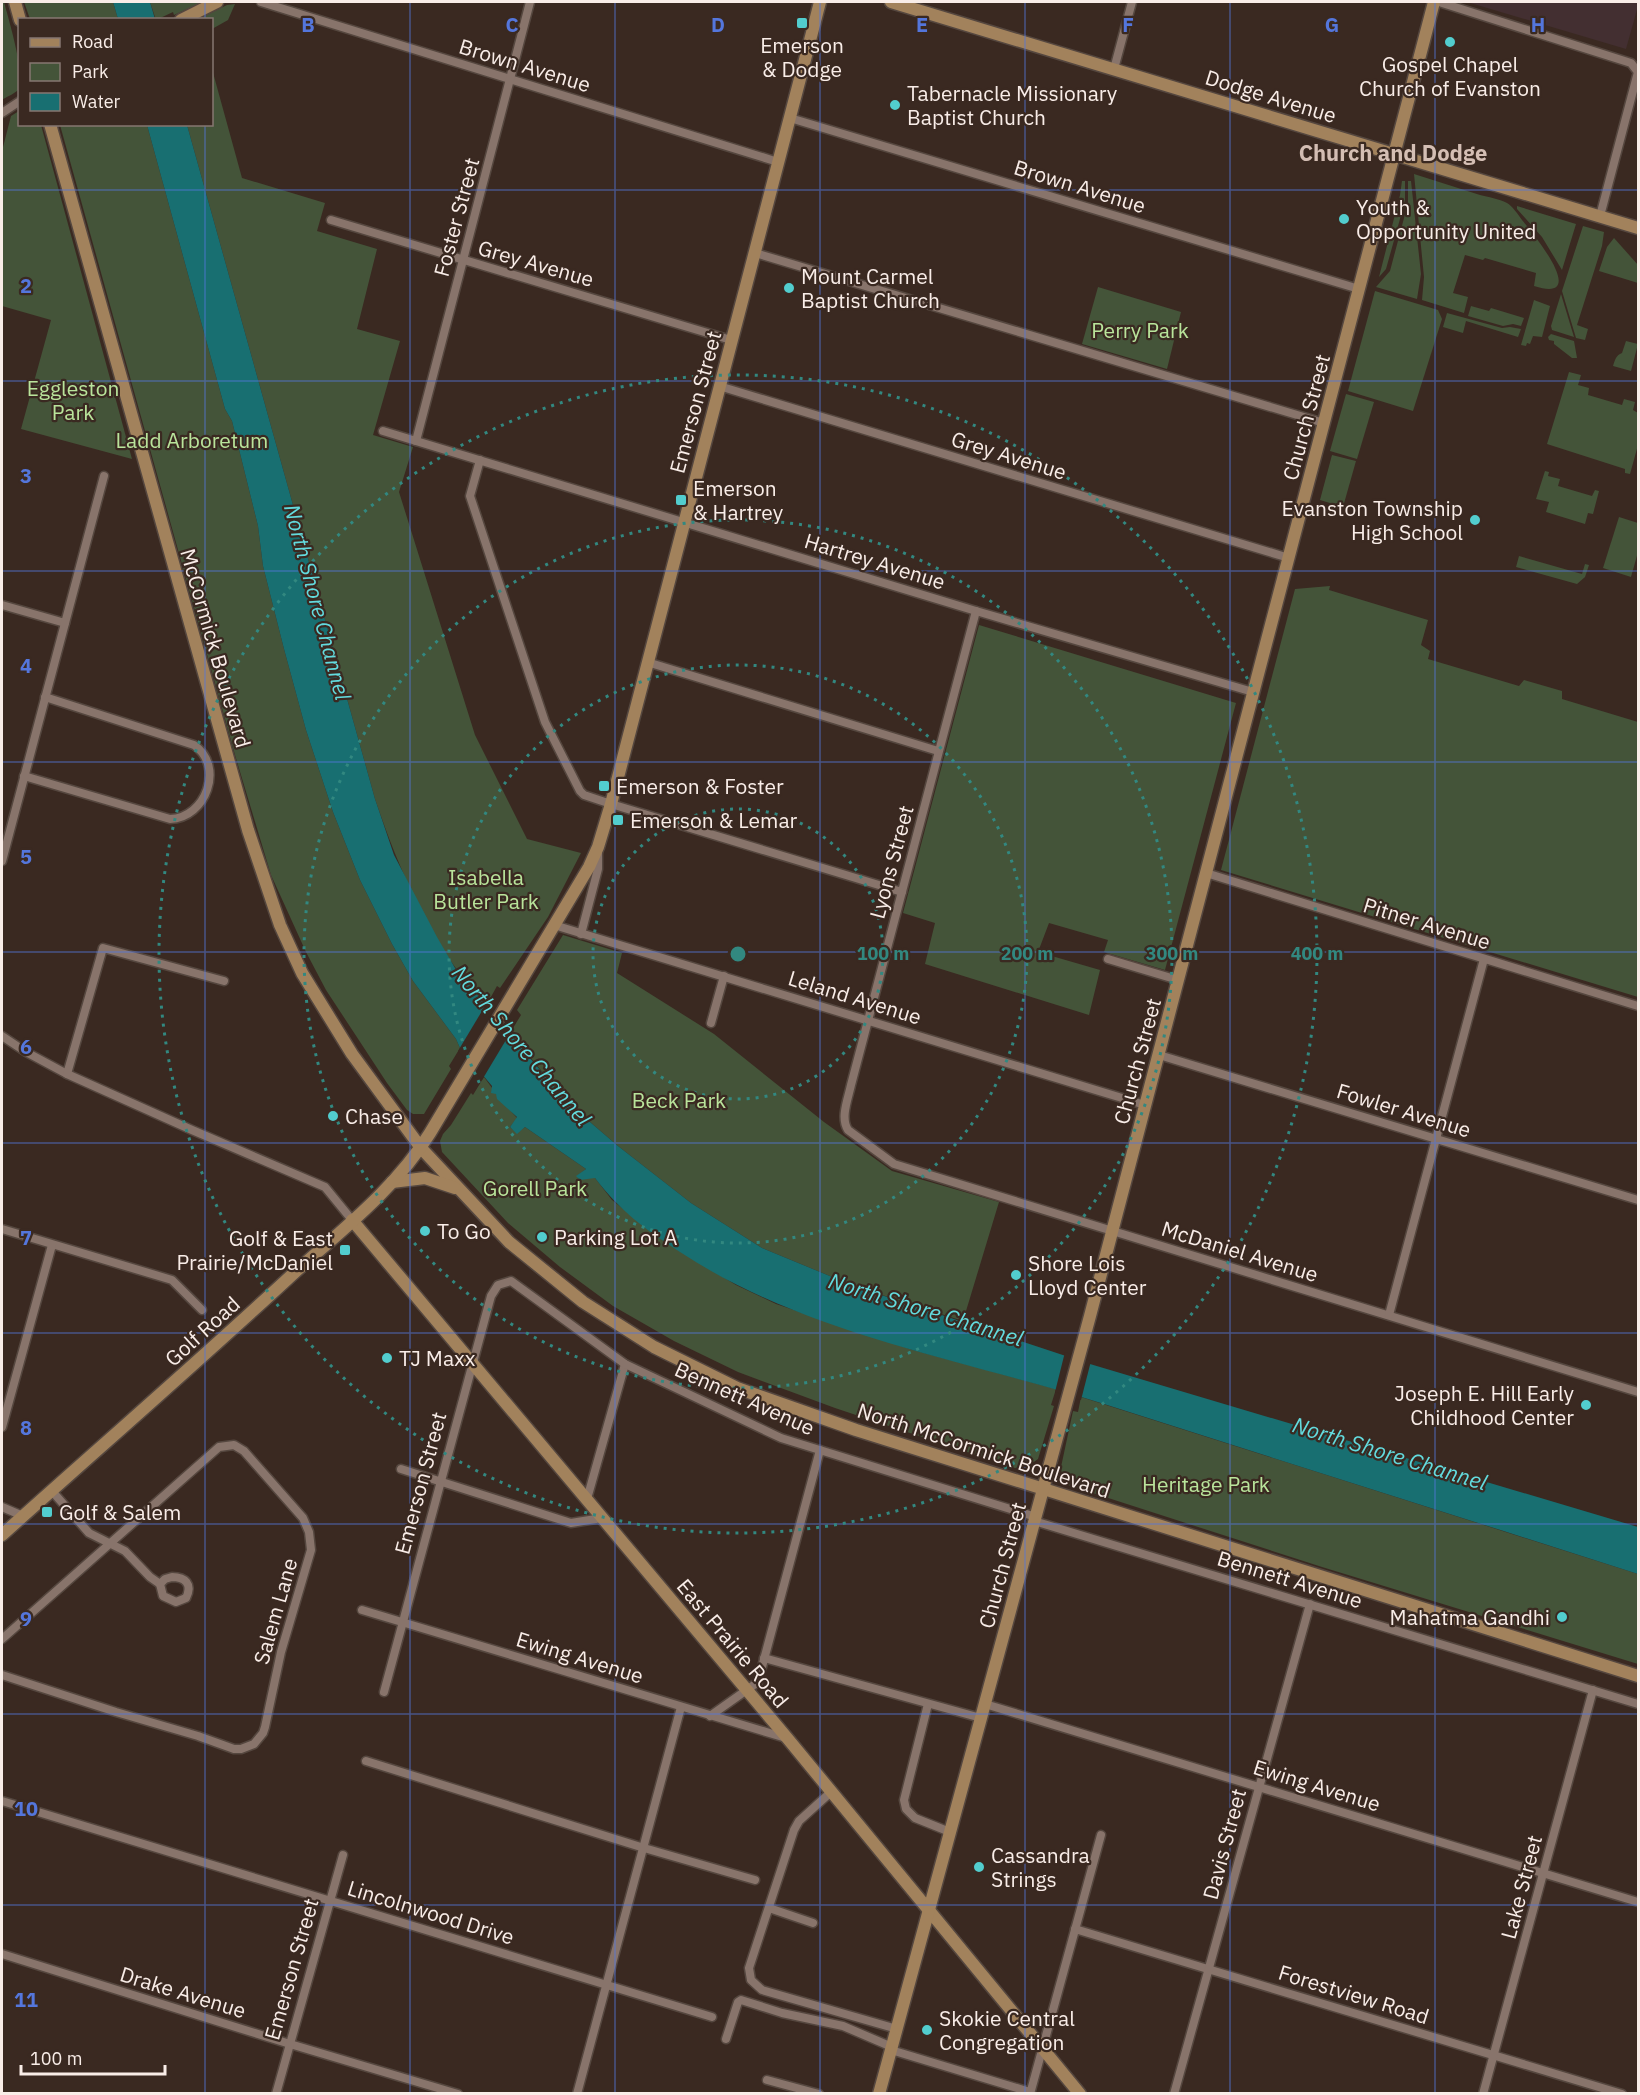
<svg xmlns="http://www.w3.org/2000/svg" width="1640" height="2095" viewBox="0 0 1640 2095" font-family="'IBM Plex Sans',sans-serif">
<rect width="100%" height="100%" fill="#3a2921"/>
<path fill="#432f31" d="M1467,2H1638V6L1626,49Z"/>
<g fill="#445439">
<path d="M2,2H4C8,17 27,79 18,90C14,94 6,97 2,100Z"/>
<path d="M24,2H113L118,19H30Z"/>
<path d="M150,2H203L174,15L173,12L156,20Z"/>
<path d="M235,4L228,20L212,29V20L198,19L227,5Z"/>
<path d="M212,69L242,178L325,203L317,231L377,249L357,329L400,341L373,435L413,447L399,492L475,735L527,839L581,853L548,917L500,988L497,986L487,1004C434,954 398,867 375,799L187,125L212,124Z"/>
<path d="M19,111L20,124L41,125L132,459L21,429L51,320L2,306V151L11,116Z"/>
<path d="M60,125H147L225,409L232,421L258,526L263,566L284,649L306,730L333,812L360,880L392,944L413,981L456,1039L460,1048L449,1066L451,1069L424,1114H413L407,1110L387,1083L326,990L306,952L271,875L235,755Z"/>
<path d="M1414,174C1436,181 1458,188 1480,195C1488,197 1499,199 1507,203C1512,206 1518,214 1522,220C1533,233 1591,304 1534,286L1536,273L1485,258L1483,260L1465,255L1453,293L1468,297L1464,313L1422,300L1424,277Z"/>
<path d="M1402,181H1405V201L1386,269L1379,277L1400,195Z"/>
<path d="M1408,181H1411L1421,274L1417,299L1376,287L1390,271L1408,203Z"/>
<path d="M1517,206L1576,224L1562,270L1542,237L1517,209Z"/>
<path d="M1583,226L1604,232L1602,246L1577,325L1588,329L1585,340L1576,338L1562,291Z"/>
<path d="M1614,238L1638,265V283L1599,271L1607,247Z"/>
<path d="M1098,287L1181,312L1167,369L1082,344Z"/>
<path d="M1375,291L1438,310L1442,319L1413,411L1348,391Z"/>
<path d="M1561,294L1574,337L1552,330L1551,326Z"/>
<path d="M1534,300L1550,306L1542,337L1533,336L1530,344L1527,343L1526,346L1521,345Z"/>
<path d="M1471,306L1489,311L1491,308L1524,318L1521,326L1513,324L1503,326L1468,316Z"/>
<path d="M1447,313L1502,328L1510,327L1521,329L1518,337L1466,321L1463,333L1443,327Z"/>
<path d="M1551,334L1574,341L1577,358H1572L1554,344V341L1549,340L1548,337Z"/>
<path d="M1626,341L1638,344L1631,371L1613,366C1615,360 1616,355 1622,353Z"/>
<path d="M1569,372L1581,375L1578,385L1589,388L1588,395L1622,405L1624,399L1635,402L1633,410L1638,413V445L1630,474L1625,473V469L1547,444Z"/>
<path d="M1346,394L1374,402L1357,459L1330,451Z"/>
<path d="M1332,455L1356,461L1343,507L1320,500Z"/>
<path d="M1545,471L1549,472L1548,476L1560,479L1558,486L1592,496L1595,490L1599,491L1593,514L1588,513L1585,524L1546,512L1549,502L1536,499Z"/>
<path d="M1619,517L1638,523V552L1631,577L1603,568Z"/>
<path d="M1519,556L1582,574L1585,564L1589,565L1585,577L1577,584L1516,567Z"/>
<path d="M1330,586L1329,590L1428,620L1421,645L1430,651L1428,659L1519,686L1524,680L1562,691V699L1638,722V997L1221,870L1295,589Z"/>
<path d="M979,625L1236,703L1165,970L1104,952L1108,940L1049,923L1038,952L1100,970L1089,1015L925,964L935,923L903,913Z"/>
<path d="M563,935L622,953L617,973L714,1034L824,1122L892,1171L999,1202L963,1321L854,1286L762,1248L691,1203L618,1146L569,1104L510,1033L521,1015L517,1010Z"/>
<path d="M484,1077L500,1099L517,1118L510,1127L517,1133L525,1127L586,1169L577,1176L595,1178L612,1200L663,1240L736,1285L776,1304L910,1349L1056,1389L1051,1405L1054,1406L1038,1459L1028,1466L1015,1468L835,1408L738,1372L674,1341L613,1306L560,1267L508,1223L442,1152L440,1141L443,1134L451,1125L471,1093L473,1095Z"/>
<path d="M1081,1397L1638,1574V1664L1322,1567L1068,1485L1062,1477L1061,1467L1073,1411L1078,1412Z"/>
</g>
<g fill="#186f71">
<path d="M113,2H150L155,19H118Z"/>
<path d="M147,125H187L375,799L394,855L437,937L455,968L535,1064L569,1104L618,1146L691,1203L762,1248L854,1286L1090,1364L1638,1527V1574C1460,1517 1282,1461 1104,1404C962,1359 806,1335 680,1252C645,1229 621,1212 595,1178L580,1180L576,1176L586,1169L525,1127L517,1134L510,1127L517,1117L497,1099L496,1094L491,1093L492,1086L460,1048L456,1039L413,981L392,944L360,880L333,812L306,730L284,649L263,566L258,526L232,421L225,409Z"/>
</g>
<g fill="#3a2921">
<path d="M488,1001L512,1030L482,1080L458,1051Z"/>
<path d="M1065,1352L1091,1361L1081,1400L1055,1392Z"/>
</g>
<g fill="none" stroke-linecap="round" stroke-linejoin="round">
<g stroke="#55473f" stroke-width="11">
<g id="street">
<path d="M261,2L778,162"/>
<path d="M1439,2L1631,63L1638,72L1600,216"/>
<path d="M1114,69L1132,2"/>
<path d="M2,113L20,101"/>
<path d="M790,118L1359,289"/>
<path d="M331,220L731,340"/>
<path d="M755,253L1324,423"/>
<path d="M719,386L1289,558"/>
<path d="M383,431L976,611L1253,692"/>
<path d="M416,441L530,2"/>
<path d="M480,460L470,496L545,722L580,791L584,795L611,804L902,892"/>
<path d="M2,605L65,623"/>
<path d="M976,611L851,1085C848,1099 840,1118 848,1130L894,1164L1638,1392"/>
<path d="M647,662L938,751"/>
<path d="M24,776L170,819C206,818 225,766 194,745L45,697"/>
<path d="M2,861L104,476"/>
<path d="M1206,873L1638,1006"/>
<path d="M554,925L1145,1105"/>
<path d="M581,934L598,869V853"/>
<path d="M1108,959L1178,980"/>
<path d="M711,1023L724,976"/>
<path d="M2,1036L26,1052L67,1074L192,1130L325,1187L352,1220"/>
<path d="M1159,1055L1638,1200"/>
<path d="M67,1074L103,948L224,981"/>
<path d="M2,1229L172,1280L202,1310"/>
<path d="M1389,1315L1484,959"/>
<path d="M2,1427L52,1245"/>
<path d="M401,1469L571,1523L602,1518"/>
<path d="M51,1490L89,1533L125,1551L150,1577L160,1584"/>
<path d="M587,1499L625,1364"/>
<path d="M2,1507L23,1516"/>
<path d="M1034,1521L1638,1704"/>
<path d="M172,1577C185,1577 193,1584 186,1598L176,1602L163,1596L160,1584L165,1579Z"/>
<path d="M362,1610L786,1738"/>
<path d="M2,1639L219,1447L234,1445L244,1451L303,1518L309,1532L311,1550L281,1652L265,1727L263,1733L254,1744L241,1749H234L198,1736L116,1712L2,1675"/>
<path d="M764,1658L981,1718"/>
<path d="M384,1692L491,1296L498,1285L511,1281L625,1364L781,1438L1036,1517"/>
<path d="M928,1704L904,1800L906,1809L915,1818L950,1832"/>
<path d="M985,1704L1638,1902"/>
<path d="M710,1716L758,1682L820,1450"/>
<path d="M366,1761L644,1848L755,1880"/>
<path d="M831,1792L799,1821L794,1830L749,1968L751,1980L762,1990L897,2029"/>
<path d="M2,1801L712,2017"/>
<path d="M769,1908L813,1923"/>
<path d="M1075,1929L1622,2094"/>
<path d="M2,1954L290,2044L458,2094"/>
<path d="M726,2039L738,2002L741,2000L782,2013L843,2026L892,2047"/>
<path d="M891,2050L1030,2092"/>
<path d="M767,2080L819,2094"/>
<path d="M276,2094L343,1855"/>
<path d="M577,2094L681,1707"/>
<path d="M1030,2094L1101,1835"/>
<path d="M1174,2094L1310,1604"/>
<path d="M1483,2094L1593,1690"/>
</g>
</g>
<g stroke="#55473f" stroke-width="15">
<g id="secondary">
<path d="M15,2L20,20"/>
<path d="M891,2L1638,228"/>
<path d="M181,20L217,2"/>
<path d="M50,124L248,830L280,925L302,973L352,1054L421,1148L509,1242L583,1302L654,1347L737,1388L856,1430L1638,1676"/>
<path d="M392,1182L425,1178L455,1188"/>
<path d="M352,1220L788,1739L1080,2094"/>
<path d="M2,1535C99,1448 198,1362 294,1273C342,1230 396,1188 430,1133L589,867L598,847L611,804L820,2"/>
<path d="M879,2094L1090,1316L1434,2"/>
</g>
</g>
<use href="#street" stroke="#88746b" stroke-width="8"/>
<use href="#secondary" stroke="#a2825c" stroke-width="12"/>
</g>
<path fill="none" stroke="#5476dc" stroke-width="1.5" stroke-opacity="0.55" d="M205,2V20M410,2V2094M615,2V2094M820,2V2094M1025,2V2094M1230,2V2094M1435,2V2094M205,124V2094M2,190H1638M2,381H1638M2,571H1638M2,762H1638M2,952H1638M2,1143H1638M2,1333H1638M2,1524H1638M2,1714H1638M2,1905H1638"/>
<g fill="none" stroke="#328880" stroke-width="3" stroke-dasharray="3 6">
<circle cx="738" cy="954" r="145"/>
<circle cx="738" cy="954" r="289"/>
<circle cx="738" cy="954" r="434"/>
<circle cx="738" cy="954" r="579"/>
</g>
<g fill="#52cdce" stroke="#3a2921" stroke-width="2">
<rect x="796" y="17" width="12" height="12" rx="3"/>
<circle cx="1450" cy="42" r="6"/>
<circle cx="895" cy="105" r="6"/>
<circle cx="1344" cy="219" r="6"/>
<circle cx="789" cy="288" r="6"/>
<rect x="675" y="494" width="12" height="12" rx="3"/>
<circle cx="1475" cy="520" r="6"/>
<rect x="598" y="780" width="12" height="12" rx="3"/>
<rect x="612" y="814" width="12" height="12" rx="3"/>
<circle cx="333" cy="1116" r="6"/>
<circle cx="425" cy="1231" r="6"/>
<circle cx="542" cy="1237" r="6"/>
<rect x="339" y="1244" width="12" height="12" rx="3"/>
<circle cx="1016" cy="1275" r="6"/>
<circle cx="387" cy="1358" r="6"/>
<circle cx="1586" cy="1405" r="6"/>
<rect x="41" y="1506" width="12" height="12" rx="3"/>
<circle cx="1562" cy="1617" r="6"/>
<circle cx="979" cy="1867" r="6"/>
<circle cx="927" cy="2030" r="6"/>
</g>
<g text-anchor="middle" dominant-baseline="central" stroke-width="4.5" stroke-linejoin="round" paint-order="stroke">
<g font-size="21" fill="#f9ede8" stroke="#3a2921" text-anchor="start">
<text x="802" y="45" text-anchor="middle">Emerson<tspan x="802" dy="24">&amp; Dodge</tspan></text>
<text x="1450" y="64" text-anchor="middle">Gospel Chapel<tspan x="1450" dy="24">Church of Evanston</tspan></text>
<text x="907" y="93">Tabernacle Missionary<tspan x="907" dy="24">Baptist Church</tspan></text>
<text x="1356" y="207">Youth &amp;<tspan x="1356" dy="24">Opportunity United</tspan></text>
<text x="801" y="276">Mount Carmel<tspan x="801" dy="24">Baptist Church</tspan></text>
<text x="693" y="488">Emerson<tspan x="693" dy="24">&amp; Hartrey</tspan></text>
<text x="1463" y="508" text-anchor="end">Evanston Township<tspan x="1463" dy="24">High School</tspan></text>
<text x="616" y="786">Emerson &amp; Foster</text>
<text x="630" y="820">Emerson &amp; Lemar</text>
<text x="345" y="1116">Chase</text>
<text x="437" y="1231">To Go</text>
<text x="554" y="1237">Parking Lot A</text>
<text x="333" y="1238" text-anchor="end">Golf &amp; East<tspan x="333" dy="24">Prairie/McDaniel</tspan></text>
<text x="1028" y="1263">Shore Lois<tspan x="1028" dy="24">Lloyd Center</tspan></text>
<text x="399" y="1358">TJ Maxx</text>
<text x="1574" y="1393" text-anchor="end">Joseph E. Hill Early<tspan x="1574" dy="24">Childhood Center</tspan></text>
<text x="59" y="1512">Golf &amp; Salem</text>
<text x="1550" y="1617" text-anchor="end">Mahatma Gandhi</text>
<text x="991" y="1855">Cassandra<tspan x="991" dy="24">Strings</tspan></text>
<text x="939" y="2018">Skokie Central<tspan x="939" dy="24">Congregation</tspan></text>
</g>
<g font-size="21" fill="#f9ede8" stroke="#3a2921">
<text transform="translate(525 65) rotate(17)">Brown Avenue</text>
<text transform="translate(1271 96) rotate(17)">Dodge Avenue</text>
<text transform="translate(1080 186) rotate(17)">Brown Avenue</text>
<text transform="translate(456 217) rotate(-75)">Foster Street</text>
<text transform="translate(536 263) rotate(16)">Grey Avenue</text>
<text transform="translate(695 402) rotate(-75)">Emerson Street</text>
<text transform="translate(1306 417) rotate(-75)">Church Street</text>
<text transform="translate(1009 455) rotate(17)">Grey Avenue</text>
<text transform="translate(875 561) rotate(17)">Hartrey Avenue</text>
<text transform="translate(216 648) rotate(74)">McCormick Boulevard</text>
<text transform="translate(891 862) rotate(-75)">Lyons Street</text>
<text transform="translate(1427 923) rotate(17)">Pitner Avenue</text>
<text transform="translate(855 997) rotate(17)">Leland Avenue</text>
<text transform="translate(1137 1061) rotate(-75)">Church Street</text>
<text transform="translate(1404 1110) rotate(17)">Fowler Avenue</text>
<text transform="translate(1240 1251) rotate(17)">McDaniel Avenue</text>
<text transform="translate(202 1331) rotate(-42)">Golf Road</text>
<text transform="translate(745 1398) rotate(24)">Bennett Avenue</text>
<text transform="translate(984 1450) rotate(18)">North McCormick Boulevard</text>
<text transform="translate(420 1483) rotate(-75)">Emerson Street</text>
<text transform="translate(1002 1565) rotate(-75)">Church Street</text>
<text transform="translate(1290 1579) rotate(17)">Bennett Avenue</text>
<text transform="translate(275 1611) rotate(-74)">Salem Lane</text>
<text transform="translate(733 1643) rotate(50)">East Prairie Road</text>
<text transform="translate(580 1657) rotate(17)">Ewing Avenue</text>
<text transform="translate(1317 1785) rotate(17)">Ewing Avenue</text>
<text transform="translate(1224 1844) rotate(-75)">Davis Street</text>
<text transform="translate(1521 1887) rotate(-75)">Lake Street</text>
<text transform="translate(431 1912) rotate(17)">Lincolnwood Drive</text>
<text transform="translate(291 1969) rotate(-74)">Emerson Street</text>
<text transform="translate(183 1992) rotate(17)">Drake Avenue</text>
<text transform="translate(1354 1994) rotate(17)">Forestview Road</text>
</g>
<g font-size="21" fill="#b9e49b" stroke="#3a2921">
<text x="1140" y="330">Perry Park</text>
<text x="73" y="388">Eggleston<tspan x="73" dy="24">Park</tspan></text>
<text x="192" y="440">Ladd Arboretum</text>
<text x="486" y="877">Isabella<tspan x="486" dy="24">Butler Park</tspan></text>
<text x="679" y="1100">Beck Park</text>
<text x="535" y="1188">Gorell Park</text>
<text x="1206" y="1484">Heritage Park</text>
</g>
<g font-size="22" font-weight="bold" fill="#d4beb4" stroke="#3a2921">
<text x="1393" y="152">Church and Dodge</text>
</g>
<g font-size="22" font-style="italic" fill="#63dbde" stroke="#3a2921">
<text transform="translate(318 602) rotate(75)">North Shore Channel</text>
<text transform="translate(522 1045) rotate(50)">North Shore Channel</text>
<text transform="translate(926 1309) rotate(17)">North Shore Channel</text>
<text transform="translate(1390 1453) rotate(17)">North Shore Channel</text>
</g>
</g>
<g font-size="20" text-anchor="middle" font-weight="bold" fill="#5476dc" stroke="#3a2921" stroke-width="4.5" stroke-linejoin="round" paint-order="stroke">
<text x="308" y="32">B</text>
<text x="512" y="32">C</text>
<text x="718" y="32">D</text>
<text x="922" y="32">E</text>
<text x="1128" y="32">F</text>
<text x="1332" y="32">G</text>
<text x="1538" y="32">H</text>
<text x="26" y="293">2</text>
<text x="26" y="483">3</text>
<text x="26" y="673">4</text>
<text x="26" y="864">5</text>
<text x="26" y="1054">6</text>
<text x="26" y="1245">7</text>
<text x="26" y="1435">8</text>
<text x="26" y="1626">9</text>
<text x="26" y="1816">10</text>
<text x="26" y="2007">11</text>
</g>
<circle cx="738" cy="954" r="9" fill="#328880" stroke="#3a2921" stroke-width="3"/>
<g font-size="18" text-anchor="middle" font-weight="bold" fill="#328880" stroke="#3a2921" stroke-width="4.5" stroke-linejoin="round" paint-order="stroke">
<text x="883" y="960">100 m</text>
<text x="1027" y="960">200 m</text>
<text x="1172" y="960">300 m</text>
<text x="1317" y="960">400 m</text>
</g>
<rect width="1640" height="2095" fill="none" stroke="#f9ede8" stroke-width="6"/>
<rect x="18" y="18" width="195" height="108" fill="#3a2921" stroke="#867771" stroke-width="1.5"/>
<rect x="30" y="38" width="30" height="9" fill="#a2825c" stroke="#867771" stroke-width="1.5"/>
<text x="72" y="48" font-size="18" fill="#f9ede8">Road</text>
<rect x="30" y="63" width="30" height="18" fill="#445439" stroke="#867771" stroke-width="1.5"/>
<text x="72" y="78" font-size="18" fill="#f9ede8">Park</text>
<rect x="30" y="93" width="30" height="18" fill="#186f71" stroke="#867771" stroke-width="1.5"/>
<text x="72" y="108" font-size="18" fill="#f9ede8">Water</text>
<path d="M21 2065v9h144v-9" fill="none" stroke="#f9ede8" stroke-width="3"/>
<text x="30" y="2065" font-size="18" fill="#f9ede8" stroke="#3a2921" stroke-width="4.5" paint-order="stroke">100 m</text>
</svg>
